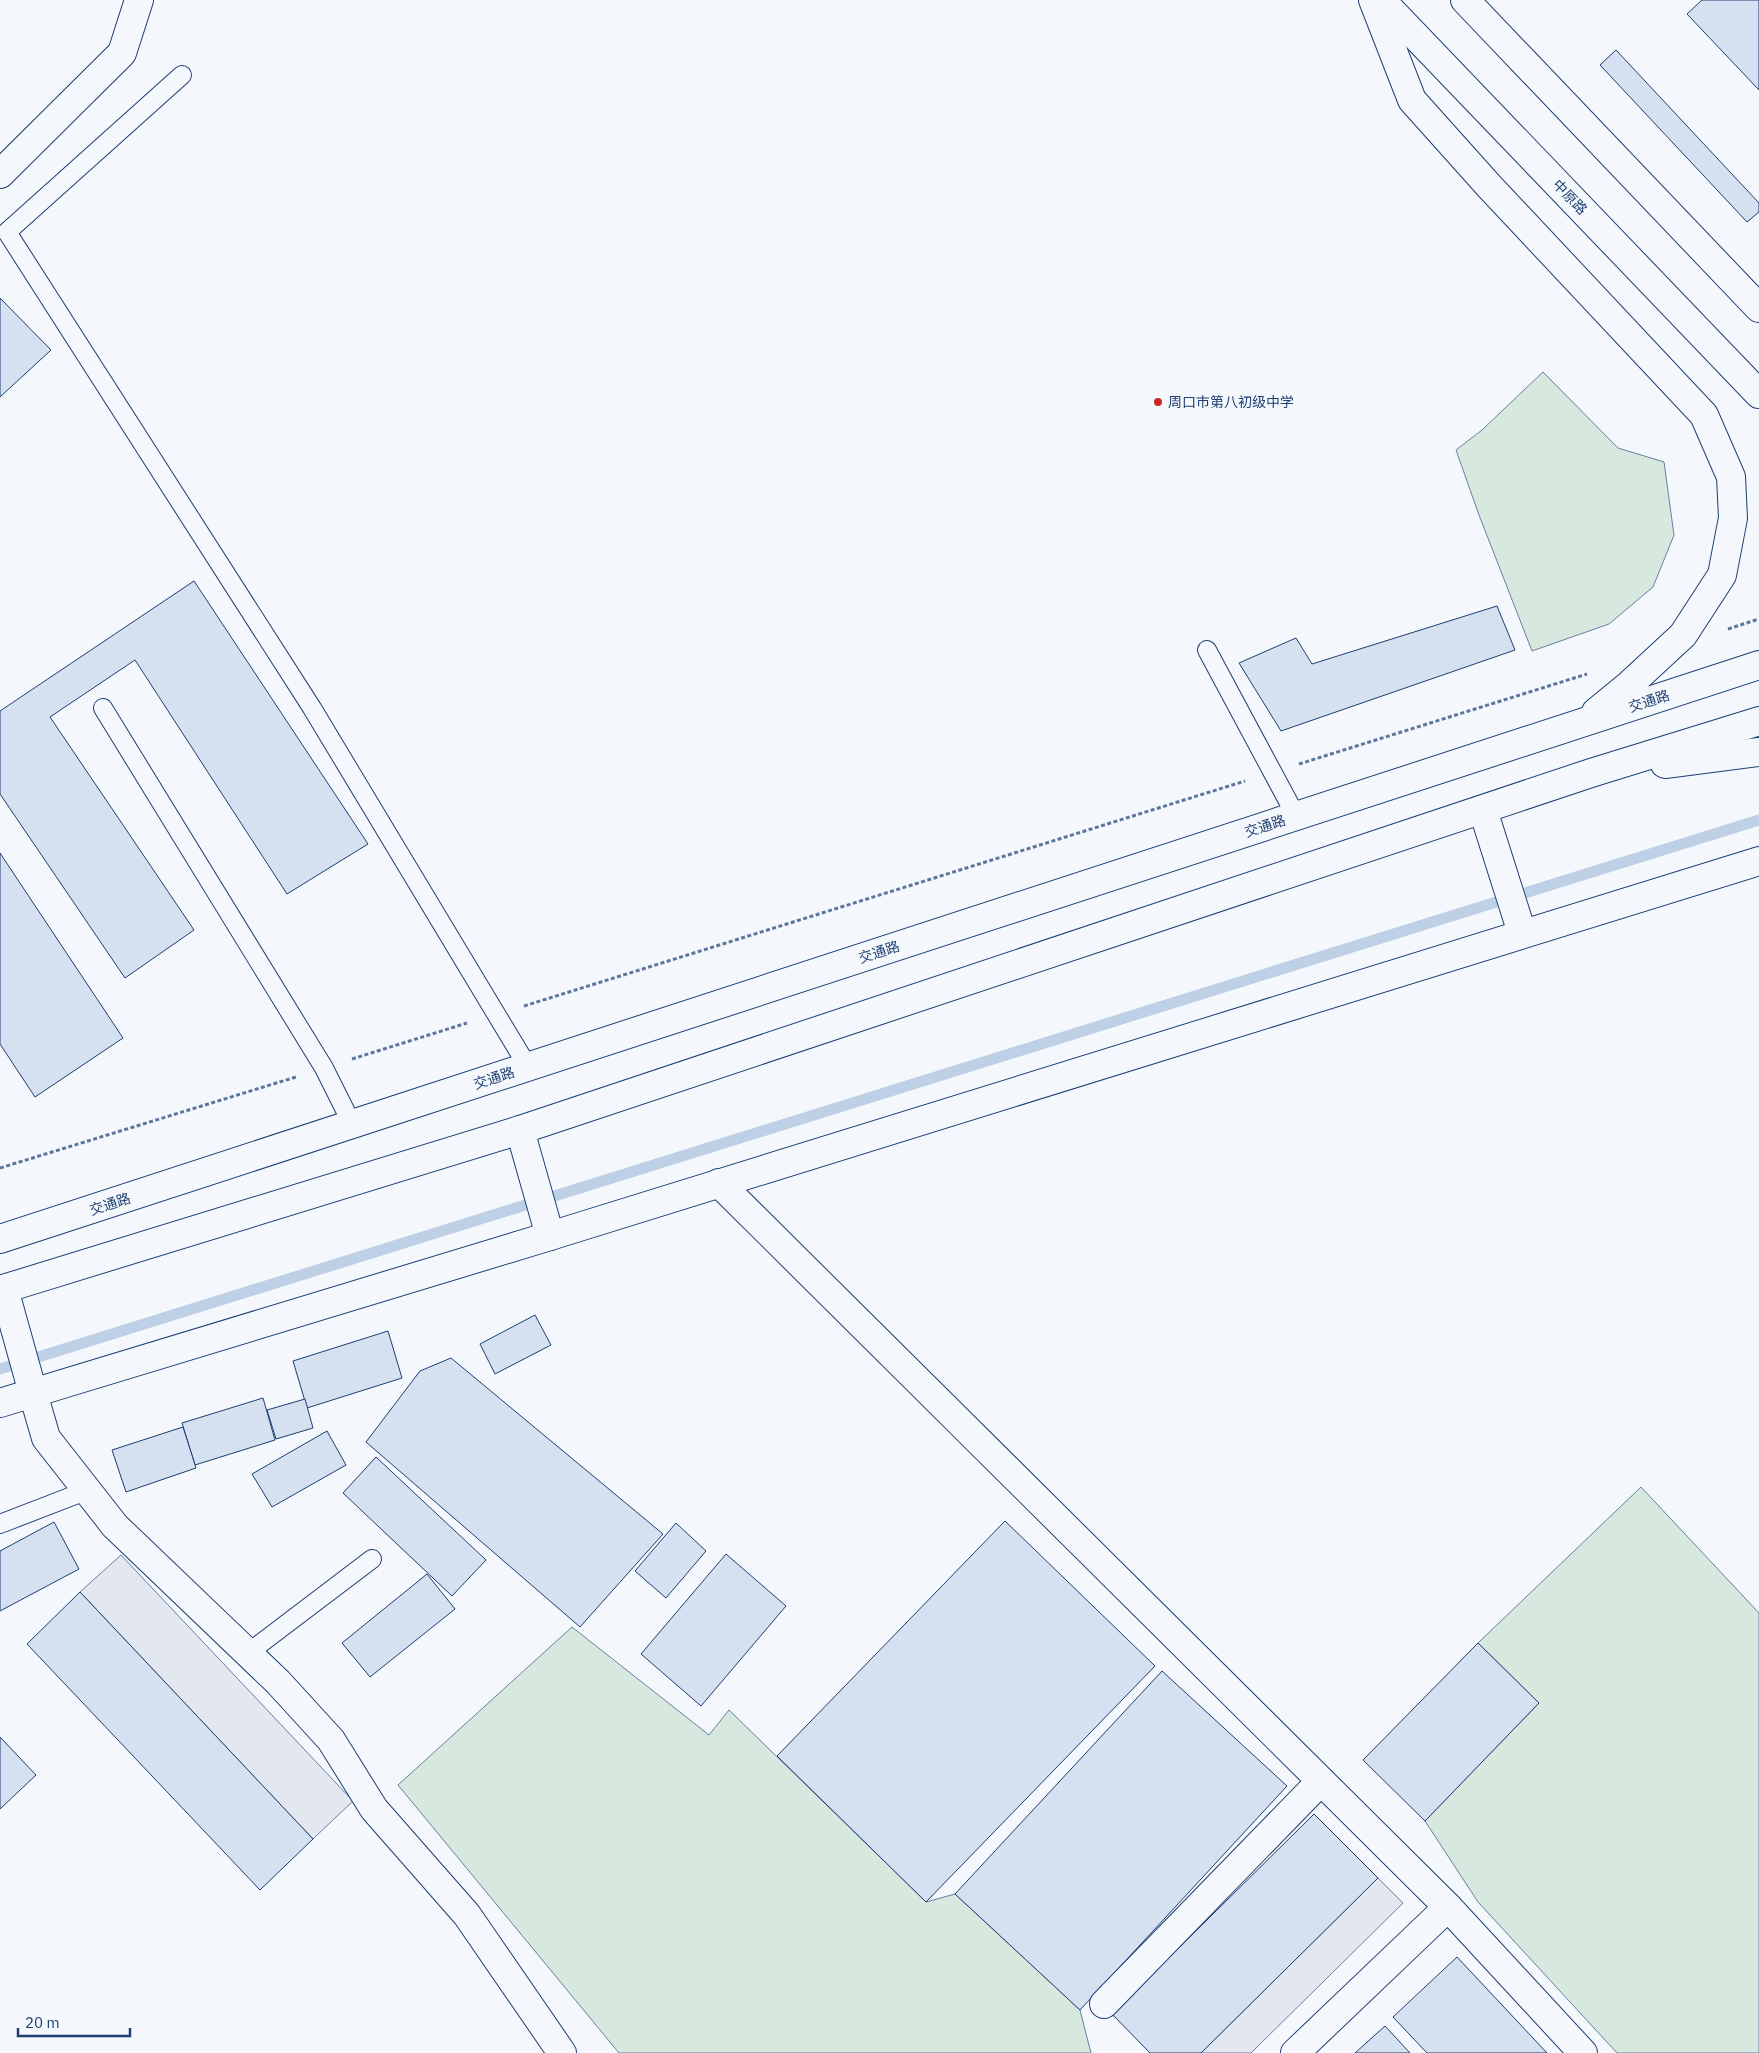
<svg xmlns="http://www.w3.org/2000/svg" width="1759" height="2053" viewBox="0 0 1759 2053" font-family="'IBM Plex Sans','Noto Sans SC',sans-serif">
<rect width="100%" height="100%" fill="#f4f7fb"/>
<g fill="#d7e8df" stroke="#687fa3">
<path d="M1543,372L1618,448L1664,462L1674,535L1653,587L1609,624L1532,651L1479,515L1456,450L1482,430Z"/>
<path d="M1641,1487L1759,1613V2053H1617L1478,1902L1425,1821L1539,1703L1478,1643Z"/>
<path d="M572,1627L709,1735L729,1710L926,1902L955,1894L1080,2010L1091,2053H619L398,1785Z"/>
</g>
<g fill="#e3e8f0" stroke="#687fa3">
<path d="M121,1555L353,1801L313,1839L80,1592Z"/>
<path d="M1378,1878L1403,1903L1251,2053H1201Z"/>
</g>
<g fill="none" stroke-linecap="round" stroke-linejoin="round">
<path stroke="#bed0e5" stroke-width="11" d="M0,1369L1759,820"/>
</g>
<g fill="#d5e0f0" stroke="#1d3f73">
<path d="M1702,0H1759V90L1687,14Z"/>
<path d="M1616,50L1759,203V212L1747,222L1600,65Z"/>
<path d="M0,298L51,350L0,397Z"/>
<path d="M194,581L368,844L287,894L135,660L50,717L194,930L125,978L0,794V711Z"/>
<path d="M1497,606L1515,650L1281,731L1239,663L1296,638L1312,664Z"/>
<path d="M0,853L123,1038L35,1097L0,1044Z"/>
<path d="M535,1315L551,1345L495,1374L480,1344Z"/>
<path d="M388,1331L402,1378L307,1408L293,1361Z"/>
<path d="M451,1358L663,1534L580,1627L366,1442L420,1371Z"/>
<path d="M263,1398L275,1440L195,1465L182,1423Z"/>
<path d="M305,1399L313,1428L276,1439L267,1410Z"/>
<path d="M183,1427L196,1468L126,1492L112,1450Z"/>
<path d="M327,1431L346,1465L272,1507L252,1474Z"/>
<path d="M376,1457L486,1560L452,1596L343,1493Z"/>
<path d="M1005,1521L1155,1666L926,1902L777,1756Z"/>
<path d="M54,1522L79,1569L0,1611V1551Z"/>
<path d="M676,1523L706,1551L666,1598L635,1571Z"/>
<path d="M726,1554L786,1606L701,1706L641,1654Z"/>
<path d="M427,1574L455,1609L370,1677L342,1643Z"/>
<path d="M80,1592L313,1839L260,1890L27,1644Z"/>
<path d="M1478,1643L1539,1703L1425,1821L1363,1760Z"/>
<path d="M1162,1671L1287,1786L1080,2010L955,1894Z"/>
<path d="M0,1737L36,1775L0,1809Z"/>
<path d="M1314,1814L1378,1878L1201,2053H1150L1112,2014Z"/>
<path d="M1457,1957L1547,2053H1427L1393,2017Z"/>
<path d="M1385,2026L1410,2053H1355Z"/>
</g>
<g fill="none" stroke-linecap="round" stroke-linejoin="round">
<g stroke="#1d3f73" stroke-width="20">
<g id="service">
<path d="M182,75L7,232L312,708L528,1067"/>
<path d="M1207,650L1296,816"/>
<path d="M103,708L324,1068L352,1124"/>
<path d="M0,1524L88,1490"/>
<path d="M248,1653L372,1559"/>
</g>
</g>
<g stroke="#1d3f73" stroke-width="30">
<g id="minor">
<path d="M0,174L122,53L139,0"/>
<path d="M719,1183L1448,1907L1295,2053"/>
<path d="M33,1393L46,1438L115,1526L278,1682L331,1740L374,1809L467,1915L562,2053"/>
<path d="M1448,1907L1583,2053"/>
<path d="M1104,2004L1321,1781"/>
</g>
</g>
<g stroke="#1d3f73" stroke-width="30">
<g id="primary">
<path d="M1373,0L1412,100L1489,186L1704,415L1731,477L1733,518L1722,575L1683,635L1629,685L1596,712"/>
<path d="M1381,0L1759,394"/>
<path d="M1465,0L1759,308"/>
<path d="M1665,764L1759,752"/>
<path d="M1483,810L1522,933"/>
<path d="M520,1130L550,1236"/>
<path d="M0,1239L1759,665"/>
<path d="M4,1289L33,1393"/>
<path d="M0,1290L520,1130L1591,773L1759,721"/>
<path d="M0,1403L550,1236L1759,861"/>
</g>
</g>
<g stroke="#5e769c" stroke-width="3" stroke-dasharray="4 2.5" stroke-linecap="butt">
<path d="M1728,629L1759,619"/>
<path d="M1299,764L1587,674"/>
<path d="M524,1006L1245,781"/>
<path d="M352,1059L467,1023"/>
<path d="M0,1168L296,1077"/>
</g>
<use href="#service" stroke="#f4f7fb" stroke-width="18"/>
<use href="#minor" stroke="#f4f7fb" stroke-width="28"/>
<use href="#primary" stroke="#f4f7fb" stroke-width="28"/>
</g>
<circle fill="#c62828" stroke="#f4f7fb" stroke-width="2" cx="1158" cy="402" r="5"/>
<g text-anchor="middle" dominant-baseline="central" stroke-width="4" stroke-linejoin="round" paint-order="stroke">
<g font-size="14" fill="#1d3f73" stroke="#f4f7fb">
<text transform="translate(1570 197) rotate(46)">中原路</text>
<text transform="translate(1649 701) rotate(-18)">交通路</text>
<text transform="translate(1265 826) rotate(-18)">交通路</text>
<text transform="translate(879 952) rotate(-18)">交通路</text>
<text transform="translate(494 1078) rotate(-18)">交通路</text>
<text transform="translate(110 1204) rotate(-18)">交通路</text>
</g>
<g font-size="14" fill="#1d3f73" stroke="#f4f7fb" text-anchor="start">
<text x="1168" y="402">周口市第八初级中学</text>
</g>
</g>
<path d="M18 2028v8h112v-8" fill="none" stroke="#1d3f73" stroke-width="2.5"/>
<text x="25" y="2028" font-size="15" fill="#1d3f73" stroke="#f4f7fb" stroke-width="4" paint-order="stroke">20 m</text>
</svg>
